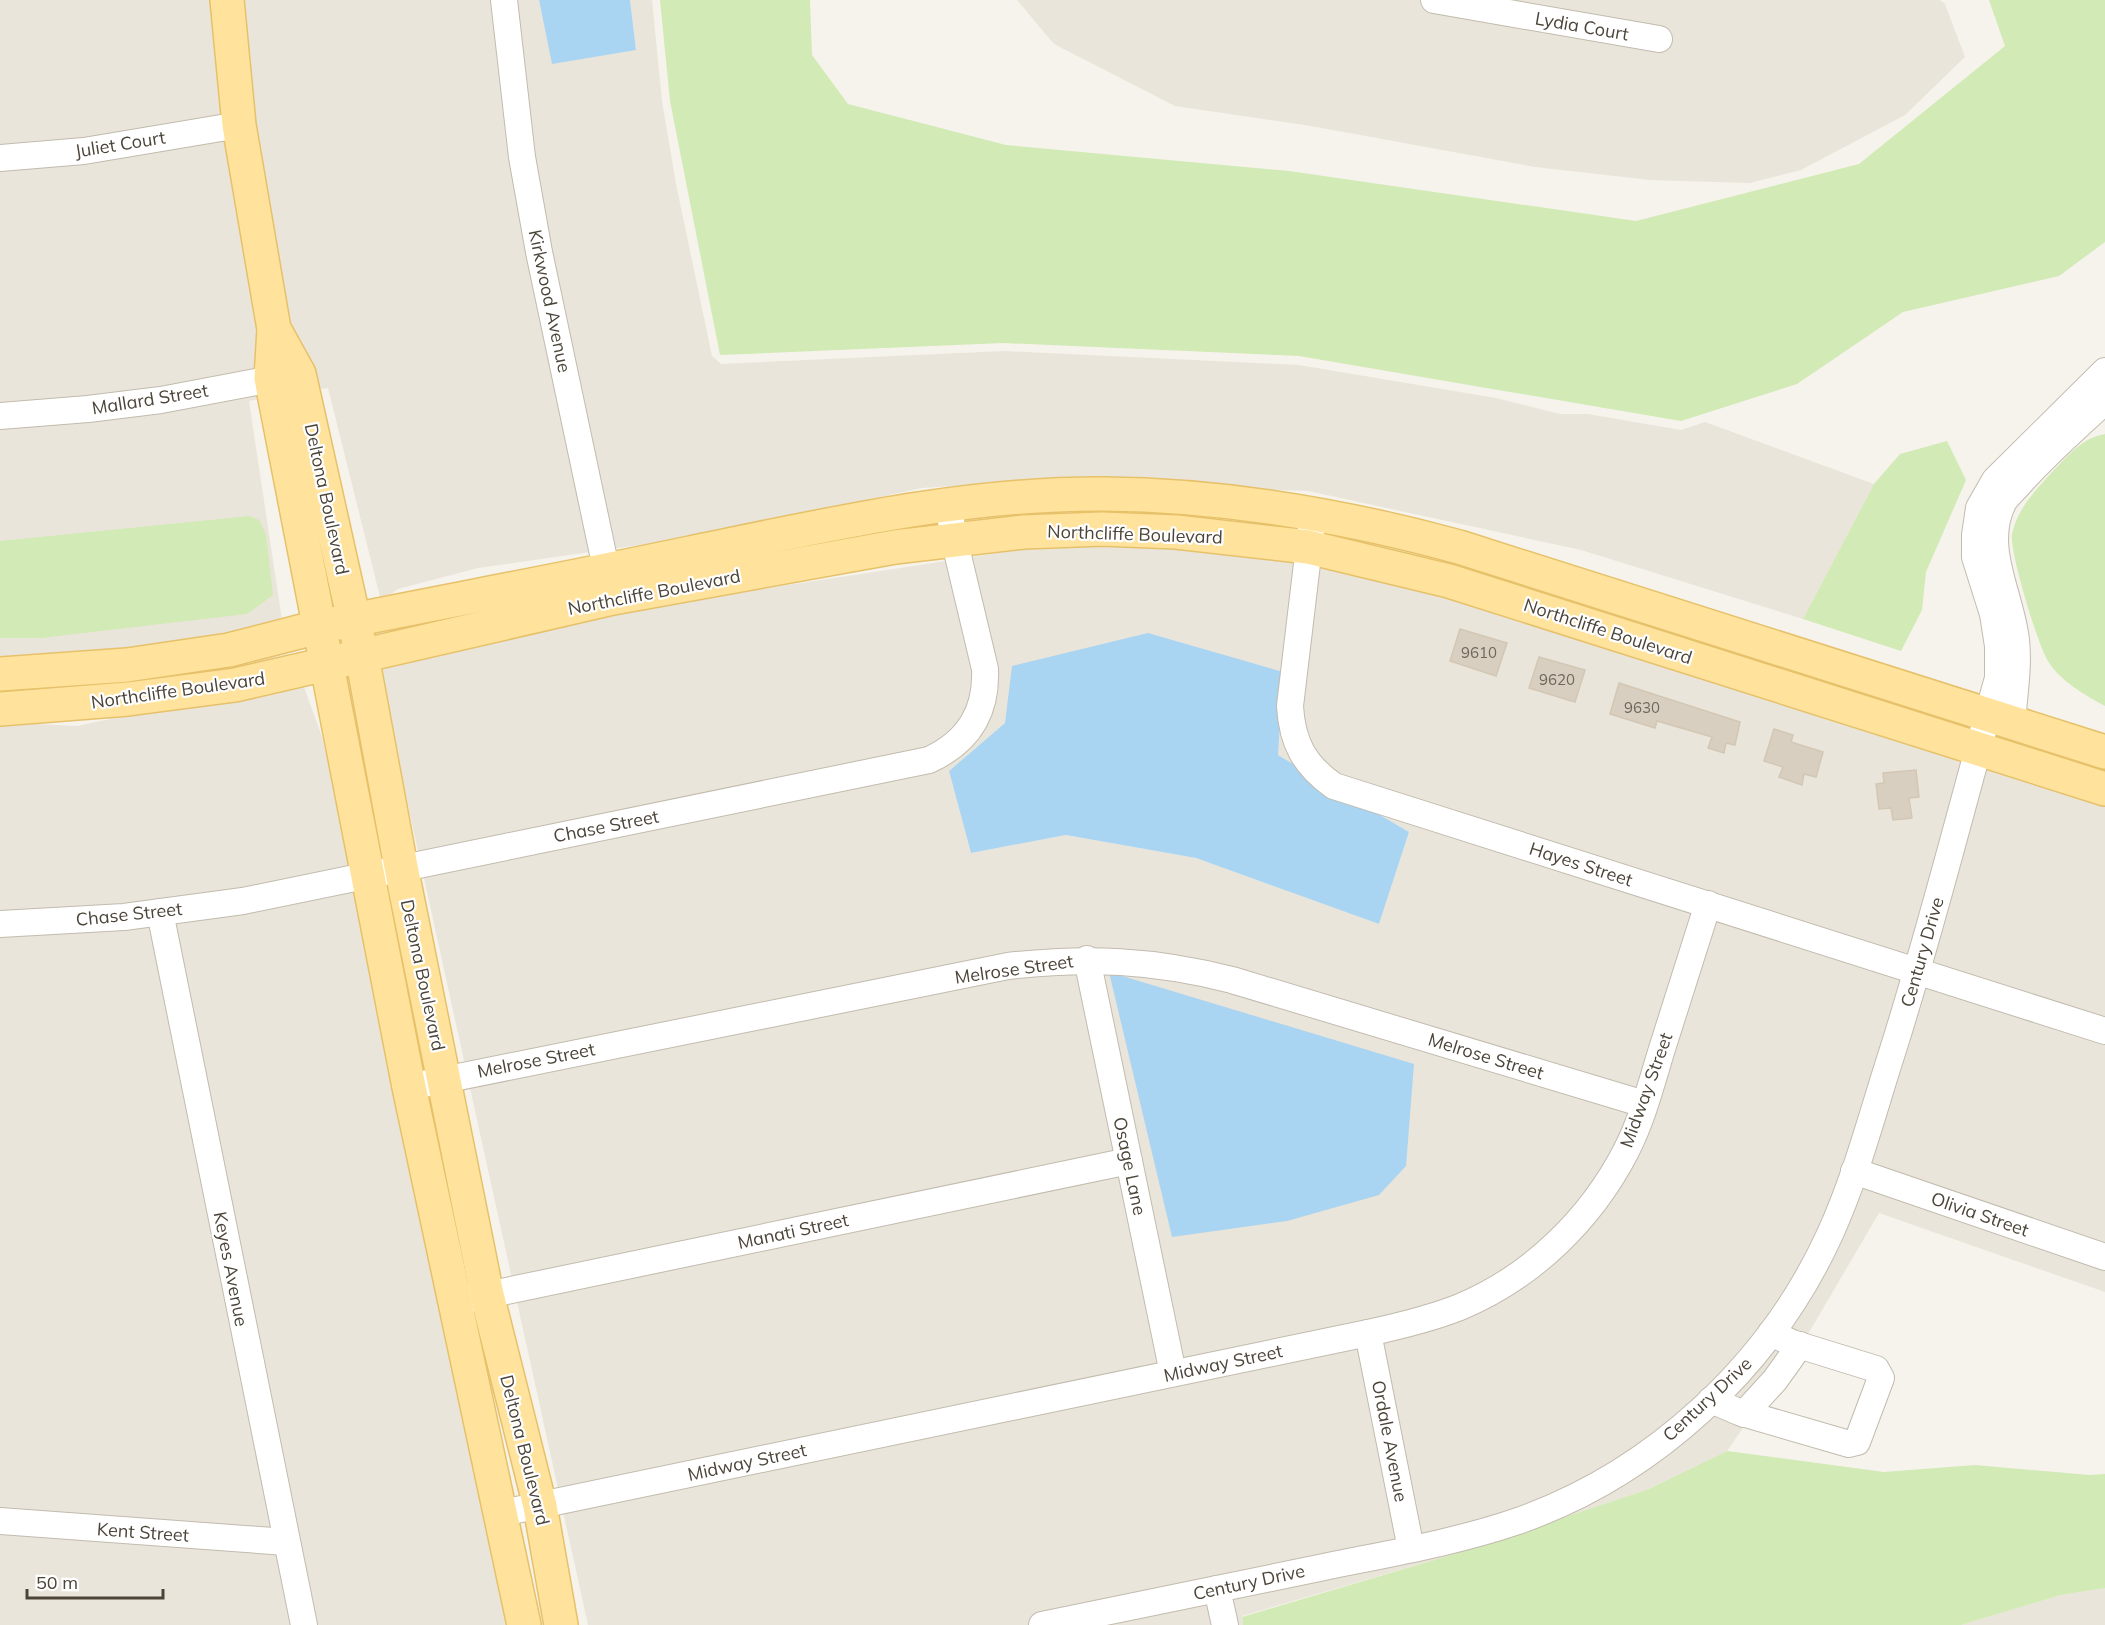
<svg xmlns="http://www.w3.org/2000/svg" width="2105" height="1625" viewBox="0 0 2105 1625" font-family="Mulish,sans-serif">
<rect width="100%" height="100%" fill="#f6f3ec"/>
<g fill="#eae5da" fill-rule="evenodd">
<path d="M0,0H218L264,323L265,398L249,401L282,620L146,651L0,661Z"/>
<path d="M237,0H539L552,63L636,50L630,0H652L662,101L676,184L712,356L721,364L1004,351L1299,365L1496,398L1560,414H1588L1681,430L1705,422L1874,484L1803,619L1581,550L1308,491L1012,482L922,488L688,538L478,568L398,589L381,601L328,388L312,390L284,327Z"/>
<path d="M1017,0H1940L1945,4L1965,57L1905,115L1801,170L1750,183L1650,180L1535,167L1311,126L1175,106L1054,44Z"/>
<path d="M1078,541L1208,547L1399,583L1649,654L2105,799V1292L1879,1213L1811,1329L1727,1451L1649,1489L1451,1555L1242,1616L1243,1625H588L387,710L380,664L539,626L689,600ZM1005,723L1278,755L1409,832L1379,924L1196,858L1066,835L971,853L949,771Z"/>
<path d="M301,679L321,734L363,898L511,1625H0V722L77,726Z"/>
<path d="M2105,1588V1625H1961L2061,1595Z"/>
</g>
<g fill="#d2eab5">
<path d="M660,0H810L812,55L848,104L1006,145L1289,171L1636,221L1859,164L2005,46L1989,0H2105V242L2059,276L1903,312L1797,384L1681,421L1299,356L1003,343L720,355L670,101Z"/>
<path d="M2105,434V706C2085,695 2060,681 2048,661C2038,646 2009,550 2012,534C2018,507 2036,490 2054,470C2070,454 2082,438 2105,434Z"/>
<path d="M1947,441L1966,480L1926,572L1922,610L1901,651L1803,619L1874,484L1900,454Z"/>
<path d="M250,516L259,520L266,534L273,595L247,614L41,638H0V541Z"/>
<path d="M1727,1451L1884,1472L1975,1465L2090,1475L2105,1474V1588L2061,1595L1961,1625H1243L1242,1617L1451,1555L1649,1489Z"/>
</g>
<g fill="#a9d4f2">
<path d="M539,0H630L636,50L552,64Z"/>
<path d="M1148,633L1283,672L1278,755L1409,832L1379,924L1196,858L1066,835L971,853L949,771L1005,723L1012,666Z"/>
<path d="M1109,972L1414,1064L1406,1166L1379,1195L1287,1221L1172,1237Z"/>
</g>
<g fill="#d8cfc1" stroke="#d3c7b4" stroke-width="1.5">
<path d="M1460,629L1507,643L1496,676L1450,661Z"/>
<path d="M1539,657L1585,670L1575,702L1529,688Z"/>
<path d="M1619,683L1740,722L1735,745L1726,743L1724,753L1708,748L1712,737L1657,721L1655,728L1610,714Z"/>
<path d="M1774,729L1793,735L1791,742L1823,752L1816,777L1804,774L1802,785L1779,777L1783,767L1764,761Z"/>
<path d="M1916,770L1919,797L1909,798L1912,818L1893,820L1891,808L1879,809L1876,784L1884,783L1883,773Z"/>
</g>
<g fill="none" stroke-linecap="round" stroke-linejoin="round">
<g stroke="#c2bbae" stroke-width="28">
<g id="minor">
<path d="M504,0L522,157L539,252L610,587"/>
<path d="M1434,0L1659,39"/>
<path d="M0,158L84,151L239,125"/>
<path d="M0,416L88,409L161,400L287,376"/>
<path d="M1311,530L1290,706C1292,742 1304,765 1334,786L2105,1031"/>
<path d="M2012,722C2014,695 2019,667 2016,640C2011,594 1980,546 2004,501C2009,494 2017,487 2022,481C2048,452 2077,427 2105,401"/>
<path d="M160,912L304,1625"/>
<path d="M0,924L124,917L243,901L929,760C968,742 987,712 985,669L954,539L948,503"/>
<path d="M1087,959L1173,1373"/>
<path d="M409,1087L1008,966C1088,957 1154,960 1232,980L1644,1104"/>
<path d="M1854,1171L2105,1257"/>
<path d="M468,1299L1129,1161"/>
<path d="M1368,1333L1411,1549"/>
<path d="M1711,1400L1739,1412L1849,1444L1857,1442L1881,1378L1876,1369L1792,1343L1771,1333"/>
<path d="M1744,1414L1775,1380L1800,1345"/>
<path d="M502,1513L1368,1333C1400,1326 1430,1319 1460,1307C1532,1277 1591,1219 1626,1151C1642,1120 1651,1085 1661,1052C1677,1003 1692,953 1708,904"/>
<path d="M0,1521L286,1542"/>
<path d="M1217,1589L1225,1625"/>
<path d="M1042,1625C1136,1606 1230,1586 1324,1567C1387,1554 1453,1543 1515,1522C1652,1475 1770,1366 1830,1234C1856,1177 1872,1115 1891,1056C1931,931 1962,804 1998,678V646L1993,614L1975,557V535L1979,508L1995,480L2105,371"/>
</g>
</g>
<g stroke="#e6c16a" stroke-width="36">
<g id="major">
<path d="M227,0L239,125L274,329L271,378L409,1087L524,1625"/>
<path d="M274,329L299,374L362,656L401,867L487,1295L540,1506L561,1625"/>
<path d="M0,674L127,665L229,650L318,627C442,602 566,579 690,553C827,525 963,493 1104,494C1225,495 1342,515 1459,547L2105,752"/>
<path d="M0,709L128,699L235,685L613,598L895,547L1024,532L1102,529L1176,532L1308,547L1449,581L2105,789"/>
</g>
</g>
<use href="#minor" stroke="#fff" stroke-width="26"/>
<use href="#major" stroke="#ffe39c" stroke-width="33"/>
</g>
<g text-anchor="middle" dominant-baseline="central" stroke-width="4.5" stroke-linejoin="round" paint-order="stroke">
<g font-size="15" fill="#6e675b">
<text x="1479" y="652">9610</text>
<text x="1557" y="679">9620</text>
<text x="1642" y="707">9630</text>
</g>
<g font-size="18" fill="#4b4439" stroke="#fff">
<text transform="translate(1582 26) rotate(10)">Lydia Court</text>
<text transform="translate(120 144) rotate(-9)">Juliet Court</text>
<text transform="translate(550 301) rotate(78)">Kirkwood Avenue</text>
<text transform="translate(150 399) rotate(-9)">Mallard Street</text>
<text transform="translate(327 499) rotate(78)">Deltona Boulevard</text>
<text transform="translate(1135 534) rotate(2)">Northcliffe Boulevard</text>
<text transform="translate(654 592) rotate(-11)">Northcliffe Boulevard</text>
<text transform="translate(1608 631) rotate(18)">Northcliffe Boulevard</text>
<text transform="translate(178 690) rotate(-8)">Northcliffe Boulevard</text>
<text transform="translate(606 826) rotate(-11)">Chase Street</text>
<text transform="translate(1581 864) rotate(18)">Hayes Street</text>
<text transform="translate(129 914) rotate(-6)">Chase Street</text>
<text transform="translate(1922 952) rotate(-74)">Century Drive</text>
<text transform="translate(1014 969) rotate(-8)">Melrose Street</text>
<text transform="translate(423 975) rotate(78)">Deltona Boulevard</text>
<text transform="translate(1486 1056) rotate(17)">Melrose Street</text>
<text transform="translate(536 1060) rotate(-11)">Melrose Street</text>
<text transform="translate(1646 1090) rotate(-70)">Midway Street</text>
<text transform="translate(1130 1166) rotate(78)">Osage Lane</text>
<text transform="translate(1980 1214) rotate(19)">Olivia Street</text>
<text transform="translate(793 1231) rotate(-12)">Manati Street</text>
<text transform="translate(231 1269) rotate(79)">Keyes Avenue</text>
<text transform="translate(1223 1363) rotate(-12)">Midway Street</text>
<text transform="translate(1707 1399) rotate(-43)">Century Drive</text>
<text transform="translate(1390 1441) rotate(79)">Ordale Avenue</text>
<text transform="translate(525 1450) rotate(76)">Deltona Boulevard</text>
<text transform="translate(747 1462) rotate(-12)">Midway Street</text>
<text transform="translate(143 1532) rotate(4)">Kent Street</text>
<text transform="translate(1249 1582) rotate(-12)">Century Drive</text>
</g>
</g>
<path d="M27 1589v9h136v-9" fill="none" stroke="#4b4439" stroke-width="3"/>
<text x="36" y="1589" font-size="18" fill="#4b4439" stroke="#ffffff" stroke-width="4.5" paint-order="stroke">50 m</text>
</svg>
